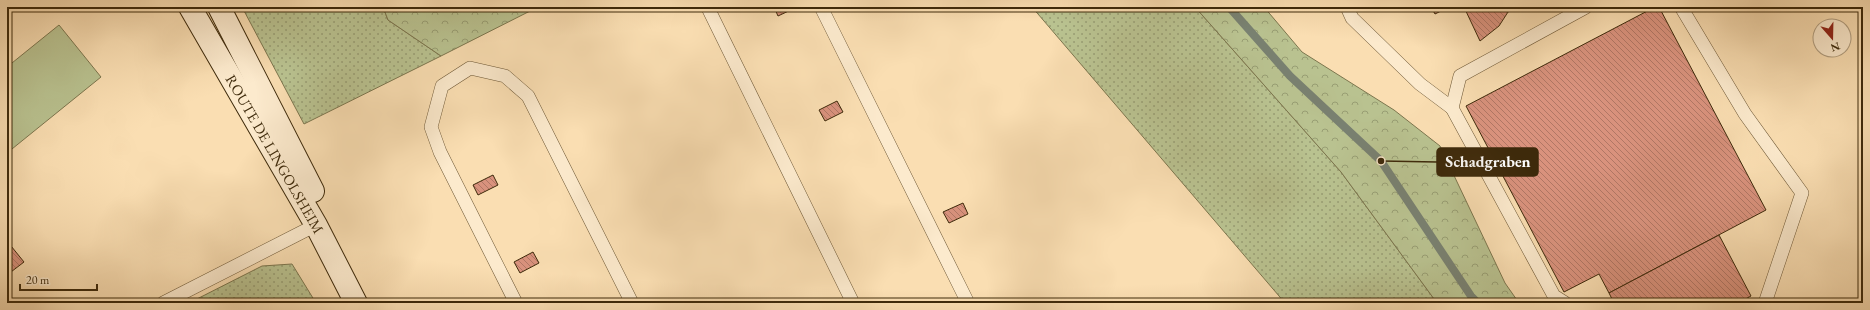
<svg xmlns="http://www.w3.org/2000/svg" width="1870" height="310" viewBox="0 0 1870 310" font-family="'EB Garamond',serif">
<defs>
<pattern id="grass-dots" width="8" height="8" patternUnits="userSpaceOnUse"><rect width="8" height="8" fill="#b9c290"/><path d="M2 2h.1M6 6h.1" fill="none" stroke="#989e74" stroke-width="1.8" stroke-linecap="round"/></pattern>
<pattern id="forest-crowns" width="20" height="18" patternUnits="userSpaceOnUse"><rect width="20" height="18" fill="#b9c290"/><path d="M2 6a3 3 0 1 1 6 0M12 15a3 3 0 1 1 6 0" fill="none" stroke="#989e74"/></pattern>
<pattern id="building-back-hatch" width="6" height="6" patternUnits="userSpaceOnUse"><rect width="6" height="6" fill="#d9927d"/><path d="M-1 5l2 2M0 0l6 6M5-1l2 2" fill="none" stroke="#b17765"/></pattern>
</defs>
<rect width="100%" height="100%" fill="#fadeb2"/>
<filter id="stains"><feTurbulence type="fractalNoise" baseFrequency=".005" numOctaves="4"/><feColorMatrix values="0 0 0 0 .2 0 0 0 0 .09 0 0 0 0 .02 0 0 0 .5 -.17"/></filter>
<radialGradient id="worn" r=".72"><stop offset=".6" stop-color="#630" stop-opacity="0"/><stop offset="1" stop-color="#630" stop-opacity=".3"/></radialGradient>
<g fill="url(#grass-dots)" stroke="#7c764e">
<path d="M242,7H383L388,20L441,56L304,124Z"/>
<path d="M1032,7H1195L1341,172L1437,303H1285Z"/>
<path d="M292,264L316,303H189L262,266Z"/>
</g>
<g fill="url(#forest-crowns)" stroke="#7c764e">
<path d="M383,7H538L441,56L388,20Z"/>
<path d="M1195,7H1264L1302,52L1394,110L1440,146L1505,283L1519,303H1437L1341,172Z"/>
</g>
<path fill="#b9c290" stroke="#7c764e" d="M59,25L101,77L7,153V67Z"/>
<g fill="none" stroke-linecap="round" stroke-linejoin="round">
<path stroke="#798171" stroke-width="8" d="M1229,7L1290,76L1381,161L1471,296L1478,303"/>
</g>
<g fill="url(#building-back-hatch)" stroke="#3e2a0b">
<path d="M774,7H797L778,16Z"/>
<path d="M1431,7H1449L1435,14Z"/>
<path d="M1464,7H1518L1508,12L1499,26L1480,41Z"/>
<path d="M1655,7H1659L1766,210L1609,293L1599,274L1564,292L1466,106Z"/>
<path d="M837,101L843,112L825,121L819,110Z"/>
<path d="M493,175L498,185L478,195L473,185Z"/>
<path d="M963,203L968,214L949,223L943,212Z"/>
<path d="M1719,235L1751,296L1738,303H1614L1609,293Z"/>
<path d="M7,241L24,262L7,275Z"/>
<path d="M533,252L539,263L520,273L514,262Z"/>
</g>
<g fill="none" stroke-linecap="round" stroke-linejoin="round">
<g stroke="#6d5735" stroke-width="14">
<g id="lane">
<path d="M821,7L968,303"/>
<path d="M1347,7L1352,18L1420,84L1452,108"/>
<path d="M1681,7L1745,114L1802,193L1765,303"/>
<path d="M709,10L853,303"/>
<path d="M163,303L316,225"/>
<path d="M516,303L440,152L431,127L442,86L470,68L505,76L528,96L632,303"/>
<path d="M1565,303L1554,296L1452,108L1460,76L1586,7"/>
</g>
</g>
<g stroke="#3e2a0b" stroke-width="24">
<g id="secondary">
<path d="M190,7L316,225L356,303"/>
<path d="M219,7L313,191"/>
</g>
</g>
<use href="#lane" stroke="#fceacd" stroke-width="13"/>
<use href="#secondary" stroke="#fceacd" stroke-width="22"/>
</g>
<g text-anchor="middle" dominant-baseline="central" stroke-width="3.5" stroke-linejoin="round" paint-order="stroke">
<g font-size="15" fill="#3e2a0b" stroke="#fceacd">
<text transform="translate(275 154) rotate(60)">ROUTE DE LINGOLSHEIM</text>
</g>
</g>
<path fill="none" stroke="#3e2a0b" stroke-width="1.5" d="M1381 161L1437 162"/>
<circle fill="#3e2a0b" stroke="#fceacd" stroke-width="1.5" cx="1381" cy="161" r="4"/>
<rect fill="#3e2a0b" stroke="#3e2a0b" stroke-width="1.5" x="1437" y="148" width="101" height="28" rx="4"/>
<g font-size="16" text-anchor="middle" font-weight="bold" fill="#fff">
<text x="1488" y="167">Schadgraben</text>
</g>
<rect width="1870" height="310" fill="none" stroke="#fadeb2" stroke-width="24"/>
<rect x="8" y="8" width="1854" height="294" fill="none" stroke="#3e2a0b" stroke-width="2"/>
<rect x="12" y="12" width="1846" height="286" fill="none" stroke="#3e2a0b"/>
<g transform="translate(1832 38) rotate(160)"><circle r="19" fill="#fceacd" stroke="#b09d7f"/>
<path d="M0-3L7 15L0 10L-7 15Z" fill="#8f2418"/>
<text y="-6" font-size="11" font-weight="bold" text-anchor="middle" fill="#3e2a0b">N</text>
</g>
<path d="M20 284v6h77v-6" fill="none" stroke="#3e2a0b" stroke-width="2"/>
<text x="26" y="284" font-size="12" fill="#3e2a0b" stroke="#fceacd" stroke-width="3" paint-order="stroke">20 m</text>
<rect width="100%" height="100%" filter="url(#stains)"/>
<rect width="100%" height="100%" fill="url(#worn)"/>
</svg>
